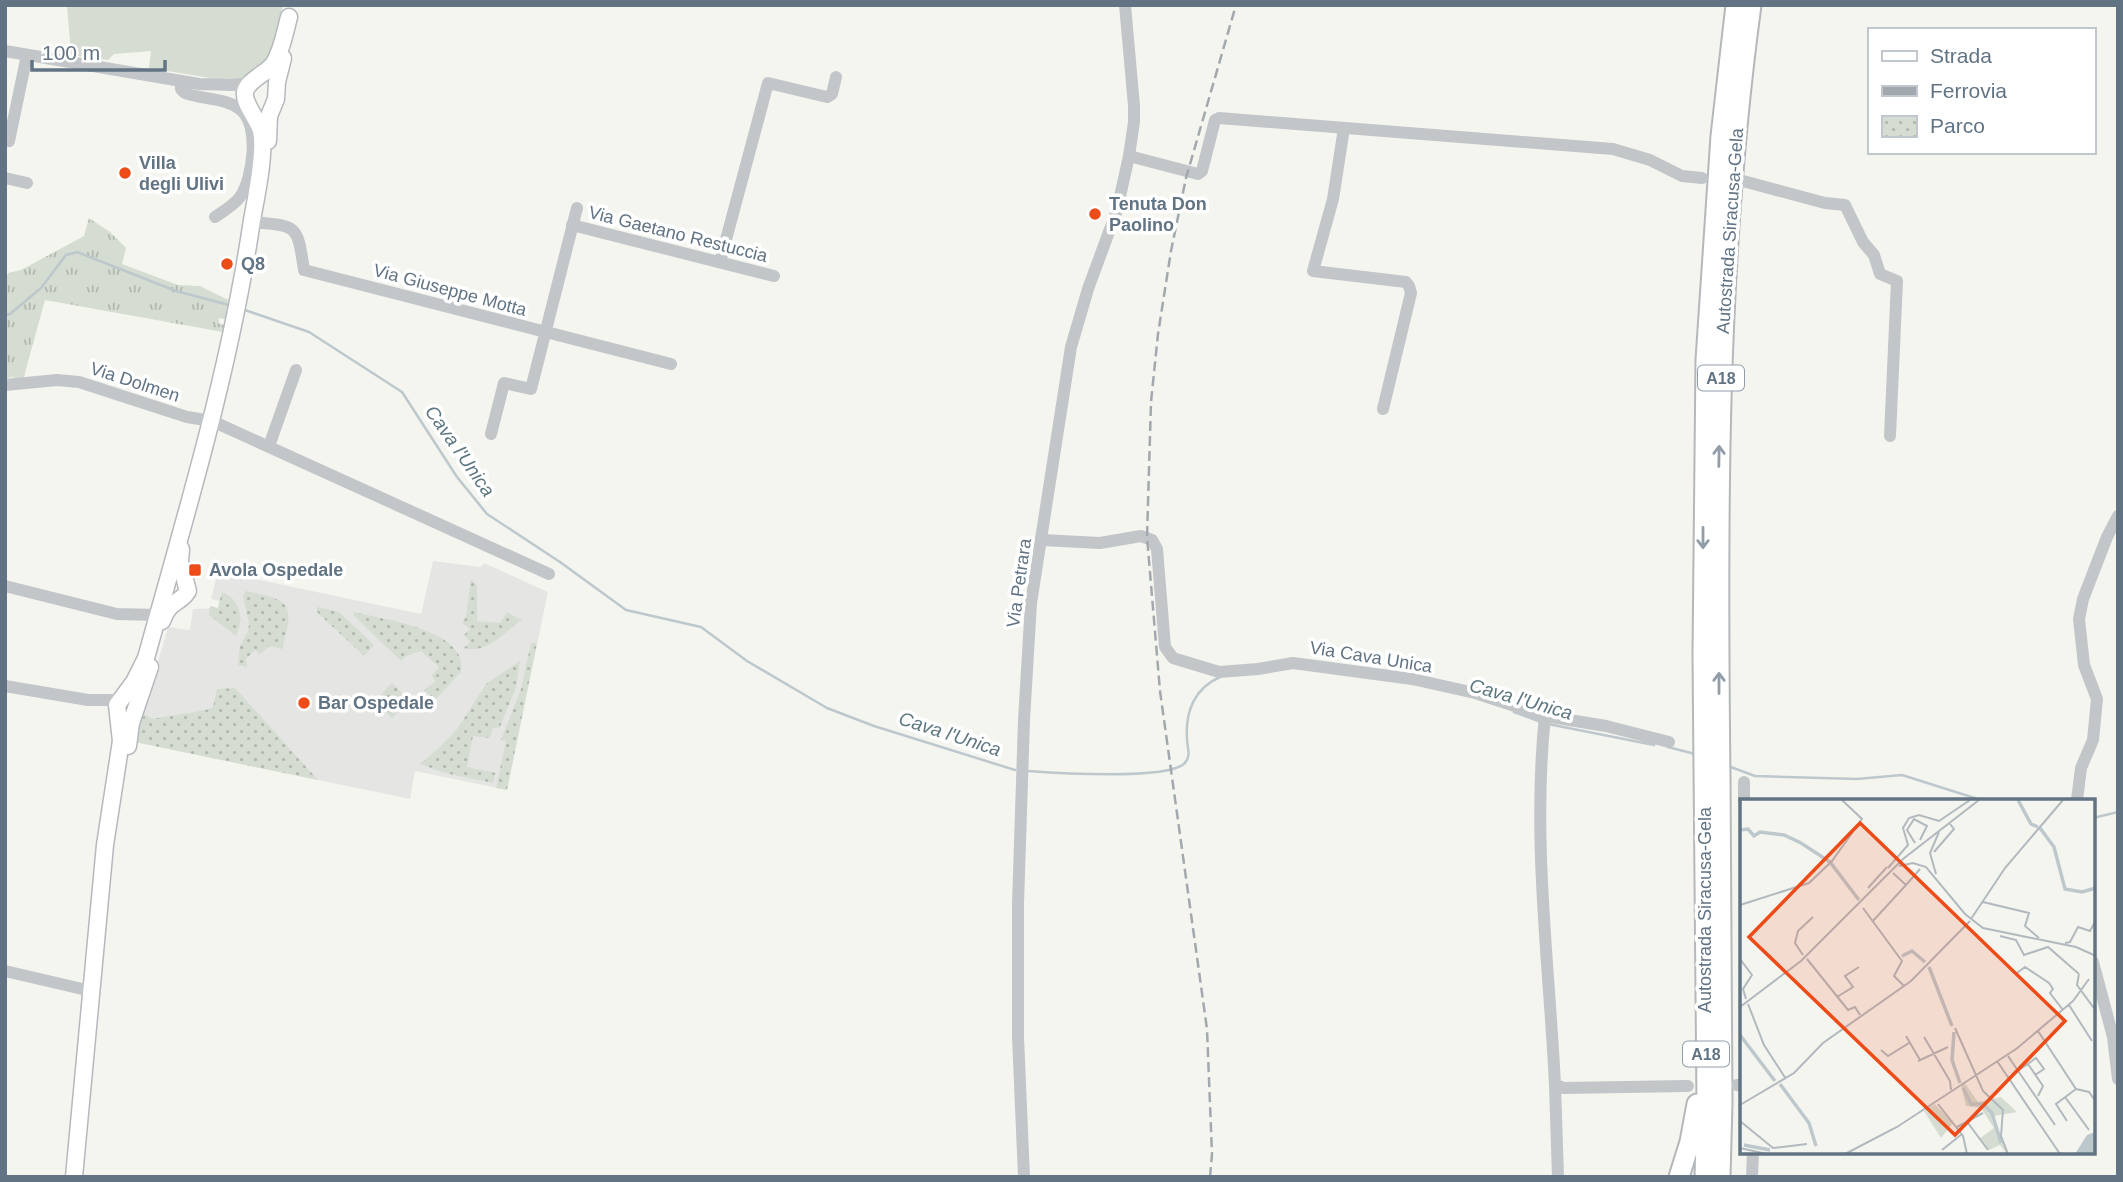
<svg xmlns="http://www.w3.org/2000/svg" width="2123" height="1182" viewBox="0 0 2123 1182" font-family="Helvetica,sans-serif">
<defs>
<pattern id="grass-tufts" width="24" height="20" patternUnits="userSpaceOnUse" patternTransform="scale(1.75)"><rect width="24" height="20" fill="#d5dcd1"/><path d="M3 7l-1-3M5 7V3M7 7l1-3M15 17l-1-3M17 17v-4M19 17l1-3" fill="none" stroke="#b0b7af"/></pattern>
<pattern id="park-dots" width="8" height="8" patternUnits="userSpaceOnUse" patternTransform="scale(1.75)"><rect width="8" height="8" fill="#d5dcd1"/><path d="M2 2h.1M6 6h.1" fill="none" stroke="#b0b7af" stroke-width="1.8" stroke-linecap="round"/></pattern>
</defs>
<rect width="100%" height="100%" fill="#f5f5f0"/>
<path fill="#e5e6e4" d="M433,561L481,567L484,563L548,592L507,790L415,771L410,799L135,742L168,627L190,630L193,609L218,608L219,601L211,599L218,571L421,614Z"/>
<path fill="url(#grass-tufts)" d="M89,218L110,232L126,248L122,264L178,285L200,286L228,300L225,319L219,318L218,323L224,325L223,332L45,300L23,380L12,377L5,379V283L8,273L21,270L84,236Z"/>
<g fill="url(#park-dots)">
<path d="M471,579L477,586V621L500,623L507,612L521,620C505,632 486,655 464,648L470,642L464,635L470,629L462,623L466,617Z"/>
<path d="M246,591C291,601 295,602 282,649L270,646L260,654L255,650L246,659L247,667L238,665L240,646L248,631L249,624L243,596Z"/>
<path d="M222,592C240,599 245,619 236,636L209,615L210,606L218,608Z"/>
<path d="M317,607L339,612L374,645L364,656L317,612Z"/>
<path d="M354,612C381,619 470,630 461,672L435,700L424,690L436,681L431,676L439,667L421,651L406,656L401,661L354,616Z"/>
<path d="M531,643H537L507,790L496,788L506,741L501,740L521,689Z"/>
<path d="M520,661L516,687L500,727L492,729L490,738L473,736L467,767L496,773L493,783L445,773L420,764L440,747L458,728L486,684Z"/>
<path d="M392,683L409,700L392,718L375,701Z"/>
<path d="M235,688L318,780L135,742L144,714L152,719L206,710L213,707L217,689Z"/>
</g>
<path fill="#d5dcd1" d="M67,5H283L274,55L246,79H216L149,68L151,51L114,54L108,60L71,55Z"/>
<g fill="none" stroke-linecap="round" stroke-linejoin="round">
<g stroke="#bdc8cd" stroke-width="2.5">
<path d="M242,309L309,332L402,392L457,477L487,514L560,562L626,610L701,627L747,661L827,708L874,726L1015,770"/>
<path d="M5,315L10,314L41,288L66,255L77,252L176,291L229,305"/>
<path d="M1514,712L1541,722"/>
<path d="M1548,724L1654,745"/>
<path d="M1668,747L1695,754"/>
<path d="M1728,766L1755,776L1857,779L1902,775L1981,800"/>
<path d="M1028,771C1055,773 1165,780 1184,764C1192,756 1187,748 1187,739C1185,711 1195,688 1220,677"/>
<path d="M2093,818L2118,812"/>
</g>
<g stroke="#b5b9bd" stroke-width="19">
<g id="major">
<path d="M268,141L269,116L276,99L277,82L283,58"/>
<path d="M162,621C170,599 179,605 188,591L180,562L181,549"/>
<path d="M128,746L131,723L150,667"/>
<path d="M74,1177L105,845L121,741L117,705L134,682L146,658C186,514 230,370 252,220C256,198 266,151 261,131C258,119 243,103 245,92C248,79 267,74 274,63C282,50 285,32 289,17"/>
</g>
</g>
<g stroke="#b4b8bb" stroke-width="23">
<g id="highway">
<path d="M1679,1177L1690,1142L1697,1104"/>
<path d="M1705,1177L1707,1103L1703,655L1706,360L1721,136L1736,5"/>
<path d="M1720,1177L1722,1103C1721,995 1721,886 1720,777C1717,520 1716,261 1751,5"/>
</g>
</g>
<g stroke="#c2c6c9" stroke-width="12">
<path d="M5,51L199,84L232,85L251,83"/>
<path d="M181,82V89L185,93C203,100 225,97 241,110C260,125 253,179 240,197C234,205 224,211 215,217"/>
<path d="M1344,128L1333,199L1313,271L1406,282L1409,286L1411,293L1383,409"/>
<path d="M5,140L9,141L27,55"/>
<path d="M1129,156L1198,174L1202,171L1215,120L1219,118L1613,149L1650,160L1682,176L1702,178"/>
<path d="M5,178L27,183"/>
<path d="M1743,181L1825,203L1845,205L1863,242L1874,255L1880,274L1897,281L1890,436"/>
<path d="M252,222C298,226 297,224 304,270L671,364"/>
<path d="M572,225L774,276"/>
<path d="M720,262L768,83L827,97L832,94L836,77"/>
<path d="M5,385L57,380L79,382L187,417L212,421L549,574"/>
<path d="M491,434L504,383L531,389L577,208"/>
<path d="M269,446L296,370"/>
<path d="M1042,540L1100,543L1141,536L1152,540L1157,549L1165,647L1173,658L1219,672L1258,669L1293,663L1412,679L1475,693L1545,716L1606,726L1669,742"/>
<path d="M5,586L117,614L157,615"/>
<path d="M5,686L88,700H120"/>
<path d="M1545,716C1532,839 1549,962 1555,1085L1564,1088L1688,1086"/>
<path d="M1744,800V782"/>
<path d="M2077,800L2081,768L2093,740L2097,699L2084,665L2079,619L2083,599L2107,537L2118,516"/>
<path d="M2093,962L2113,1037L2118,1079"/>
<path d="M5,971L91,991"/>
<path d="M1555,1085L1558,1177"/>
<path d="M1737,1085L1742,1086"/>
<path d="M1024,1177L1018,1037V904L1024,720L1031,603L1071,347L1088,289L1117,210L1129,156L1134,122V106L1125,5"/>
<path d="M1752,1177L1753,1152"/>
</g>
<use href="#major" stroke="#fff" stroke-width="16"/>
<use href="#highway" stroke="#fff" stroke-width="19"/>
<path stroke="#a2a8ae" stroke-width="2.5" stroke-dasharray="10 5" stroke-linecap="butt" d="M1210,1177L1212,1154L1207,1029L1160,691L1147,537L1151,402L1158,334L1171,251L1186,178L1236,5"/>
</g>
<defs><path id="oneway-shaft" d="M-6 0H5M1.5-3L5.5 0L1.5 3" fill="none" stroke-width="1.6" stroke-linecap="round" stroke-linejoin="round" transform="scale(1.75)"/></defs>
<g stroke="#919ea9">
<use href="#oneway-shaft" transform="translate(1719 456) rotate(-89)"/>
<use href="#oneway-shaft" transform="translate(1703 538) rotate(90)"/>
<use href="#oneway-shaft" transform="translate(1719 683) rotate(-90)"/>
</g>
<g fill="#ed4c18" stroke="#fff" stroke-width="2.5">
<circle cx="125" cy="173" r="7"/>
<circle cx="1095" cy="214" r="7"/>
<circle cx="227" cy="264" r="7"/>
<rect x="188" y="563" width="14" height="14" rx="3.5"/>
<circle cx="304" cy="703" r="7"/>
</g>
<g text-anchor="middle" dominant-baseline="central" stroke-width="7" stroke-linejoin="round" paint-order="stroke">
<g fill="#fff" stroke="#919ea9" stroke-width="2">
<rect x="1698" y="365.5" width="46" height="25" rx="5"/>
<rect x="1683" y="1041.5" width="46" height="25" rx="5"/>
</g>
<g font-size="16" font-weight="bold" fill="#627484">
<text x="1721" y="378">A18</text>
<text x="1706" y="1054">A18</text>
</g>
<g font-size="18" font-weight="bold" fill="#627484" stroke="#fff" text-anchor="start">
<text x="139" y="163">Villa<tspan x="139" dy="21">degli Ulivi</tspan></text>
<text x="1109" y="204">Tenuta Don<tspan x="1109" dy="21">Paolino</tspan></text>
<text x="241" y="264">Q8</text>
<text x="209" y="570">Avola Ospedale</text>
<text x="318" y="703">Bar Ospedale</text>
</g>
<g font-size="18" fill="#627484" stroke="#fff">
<text transform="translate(1730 231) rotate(-86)">Autostrada Siracusa-Gela</text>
<text transform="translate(678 234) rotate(14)">Via Gaetano Restuccia</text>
<text transform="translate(450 290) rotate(15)">Via Giuseppe Motta</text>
<text transform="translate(135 382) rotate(18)">Via Dolmen</text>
<text transform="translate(1019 583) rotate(-82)">Via Petrara</text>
<text transform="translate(1371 657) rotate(9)">Via Cava Unica</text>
<text transform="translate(1705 910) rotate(-90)">Autostrada Siracusa-Gela</text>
</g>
<g font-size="19" font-style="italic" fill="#5e7781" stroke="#fff">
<text transform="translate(460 451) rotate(55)">Cava l'Unica</text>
<text transform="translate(1521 699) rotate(16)">Cava l'Unica</text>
<text transform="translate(950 734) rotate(18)">Cava l'Unica</text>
</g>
</g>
<g transform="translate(1740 799)">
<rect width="355" height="355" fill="#f5f5f0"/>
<path d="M224,283L238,303L261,298L277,313L254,317L267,355L260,346L249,351L239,340L254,329L241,309L226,307L221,286Z" fill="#d5dcd1"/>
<path d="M195,305L213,324L201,339L184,312Z" fill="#d5dcd1"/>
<path d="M355,333V355H335L347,336Z" fill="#bdc8cd"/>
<path fill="none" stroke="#bdc8cd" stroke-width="3.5" d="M278,1L291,25L298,28M300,29L314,48L325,90L342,93L356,89M0,31L8,30L14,37L20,33L44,36L61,44L90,63L119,101M162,157L172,152L185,163M189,168L212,227M214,233L212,261L220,284M0,236L35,282M40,285L69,324L76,347M223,289L231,305H243L252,314L261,344M4,346L30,351"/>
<path fill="none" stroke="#b1b9be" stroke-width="2" d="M175,44L167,31L174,20L187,27L180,41M194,53L214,30L210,25M159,67L173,64L186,68L225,115L243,129L336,148L356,157M148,69L168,46L163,29L169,19L179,16L199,22L230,1M196,75L190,54L199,33M166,86L180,70M128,89L147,68M243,103L289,114L285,127L299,139M0,106L69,84L92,62L122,20L102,1M123,109L162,162L154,177L164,187M231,120L265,69L323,1M132,123L166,86L153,74M260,137L276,141L284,156L308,148L339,175M325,144L330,143L338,128L350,132L356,121M63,156L55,144L58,132L73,118M0,160L12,176L3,190L6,200M67,160L108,211L115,208L120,216M277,174L285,168L309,184L313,190L310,194L323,211M339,175L337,186L356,212M97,198L113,188L105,177L119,168M8,205L24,246L46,280M329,206L352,242M0,208L61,162L163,60L239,1M215,229L243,292L263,311L261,337L268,355M298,232L336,290L349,293L356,303M166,237L180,261M184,238L210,282L211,291M141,251L148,257L169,244M275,251L333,202L349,180M268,257L315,326M178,262L208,248M257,262L320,355M288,265L303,287L298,297M279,271L296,259L304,270L295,276M325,298L349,331M198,305L223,337L227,355M0,306L54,274L83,244L171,182L230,122M0,322L33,349L67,345M327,322L316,305L336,290M228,324L248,351M217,328L243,314M0,349L27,355M202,351L222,335M105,355L157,328L276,250"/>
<path fill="#ed4c18" fill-opacity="0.15" stroke="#ed4c18" stroke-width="3.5" d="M120,24L325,222L215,336L9,138Z"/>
<rect width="355" height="355" fill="none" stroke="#627484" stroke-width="3.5"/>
</g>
<rect width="2123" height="1182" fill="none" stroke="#627484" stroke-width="14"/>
<rect x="1868" y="28" width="228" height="126" fill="#ffffff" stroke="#c0c7ce" stroke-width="2"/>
<rect x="1882" y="51" width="35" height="10" fill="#ffffff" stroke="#c0c7ce" stroke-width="2"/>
<text x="1930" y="63" font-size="21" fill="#627484">Strada</text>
<rect x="1882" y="86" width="35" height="10" fill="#a2a8ae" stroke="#c0c7ce" stroke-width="2"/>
<text x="1930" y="98" font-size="21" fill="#627484">Ferrovia</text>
<rect x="1882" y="116" width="35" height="21" fill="url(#park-dots)" stroke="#c0c7ce" stroke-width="2"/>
<text x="1930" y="133" font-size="21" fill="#627484">Parco</text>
<path d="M32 60v10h133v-10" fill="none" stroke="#627484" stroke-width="3.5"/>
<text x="42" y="60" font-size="21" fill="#627484" stroke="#ffffff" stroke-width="5" paint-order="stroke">100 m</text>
</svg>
